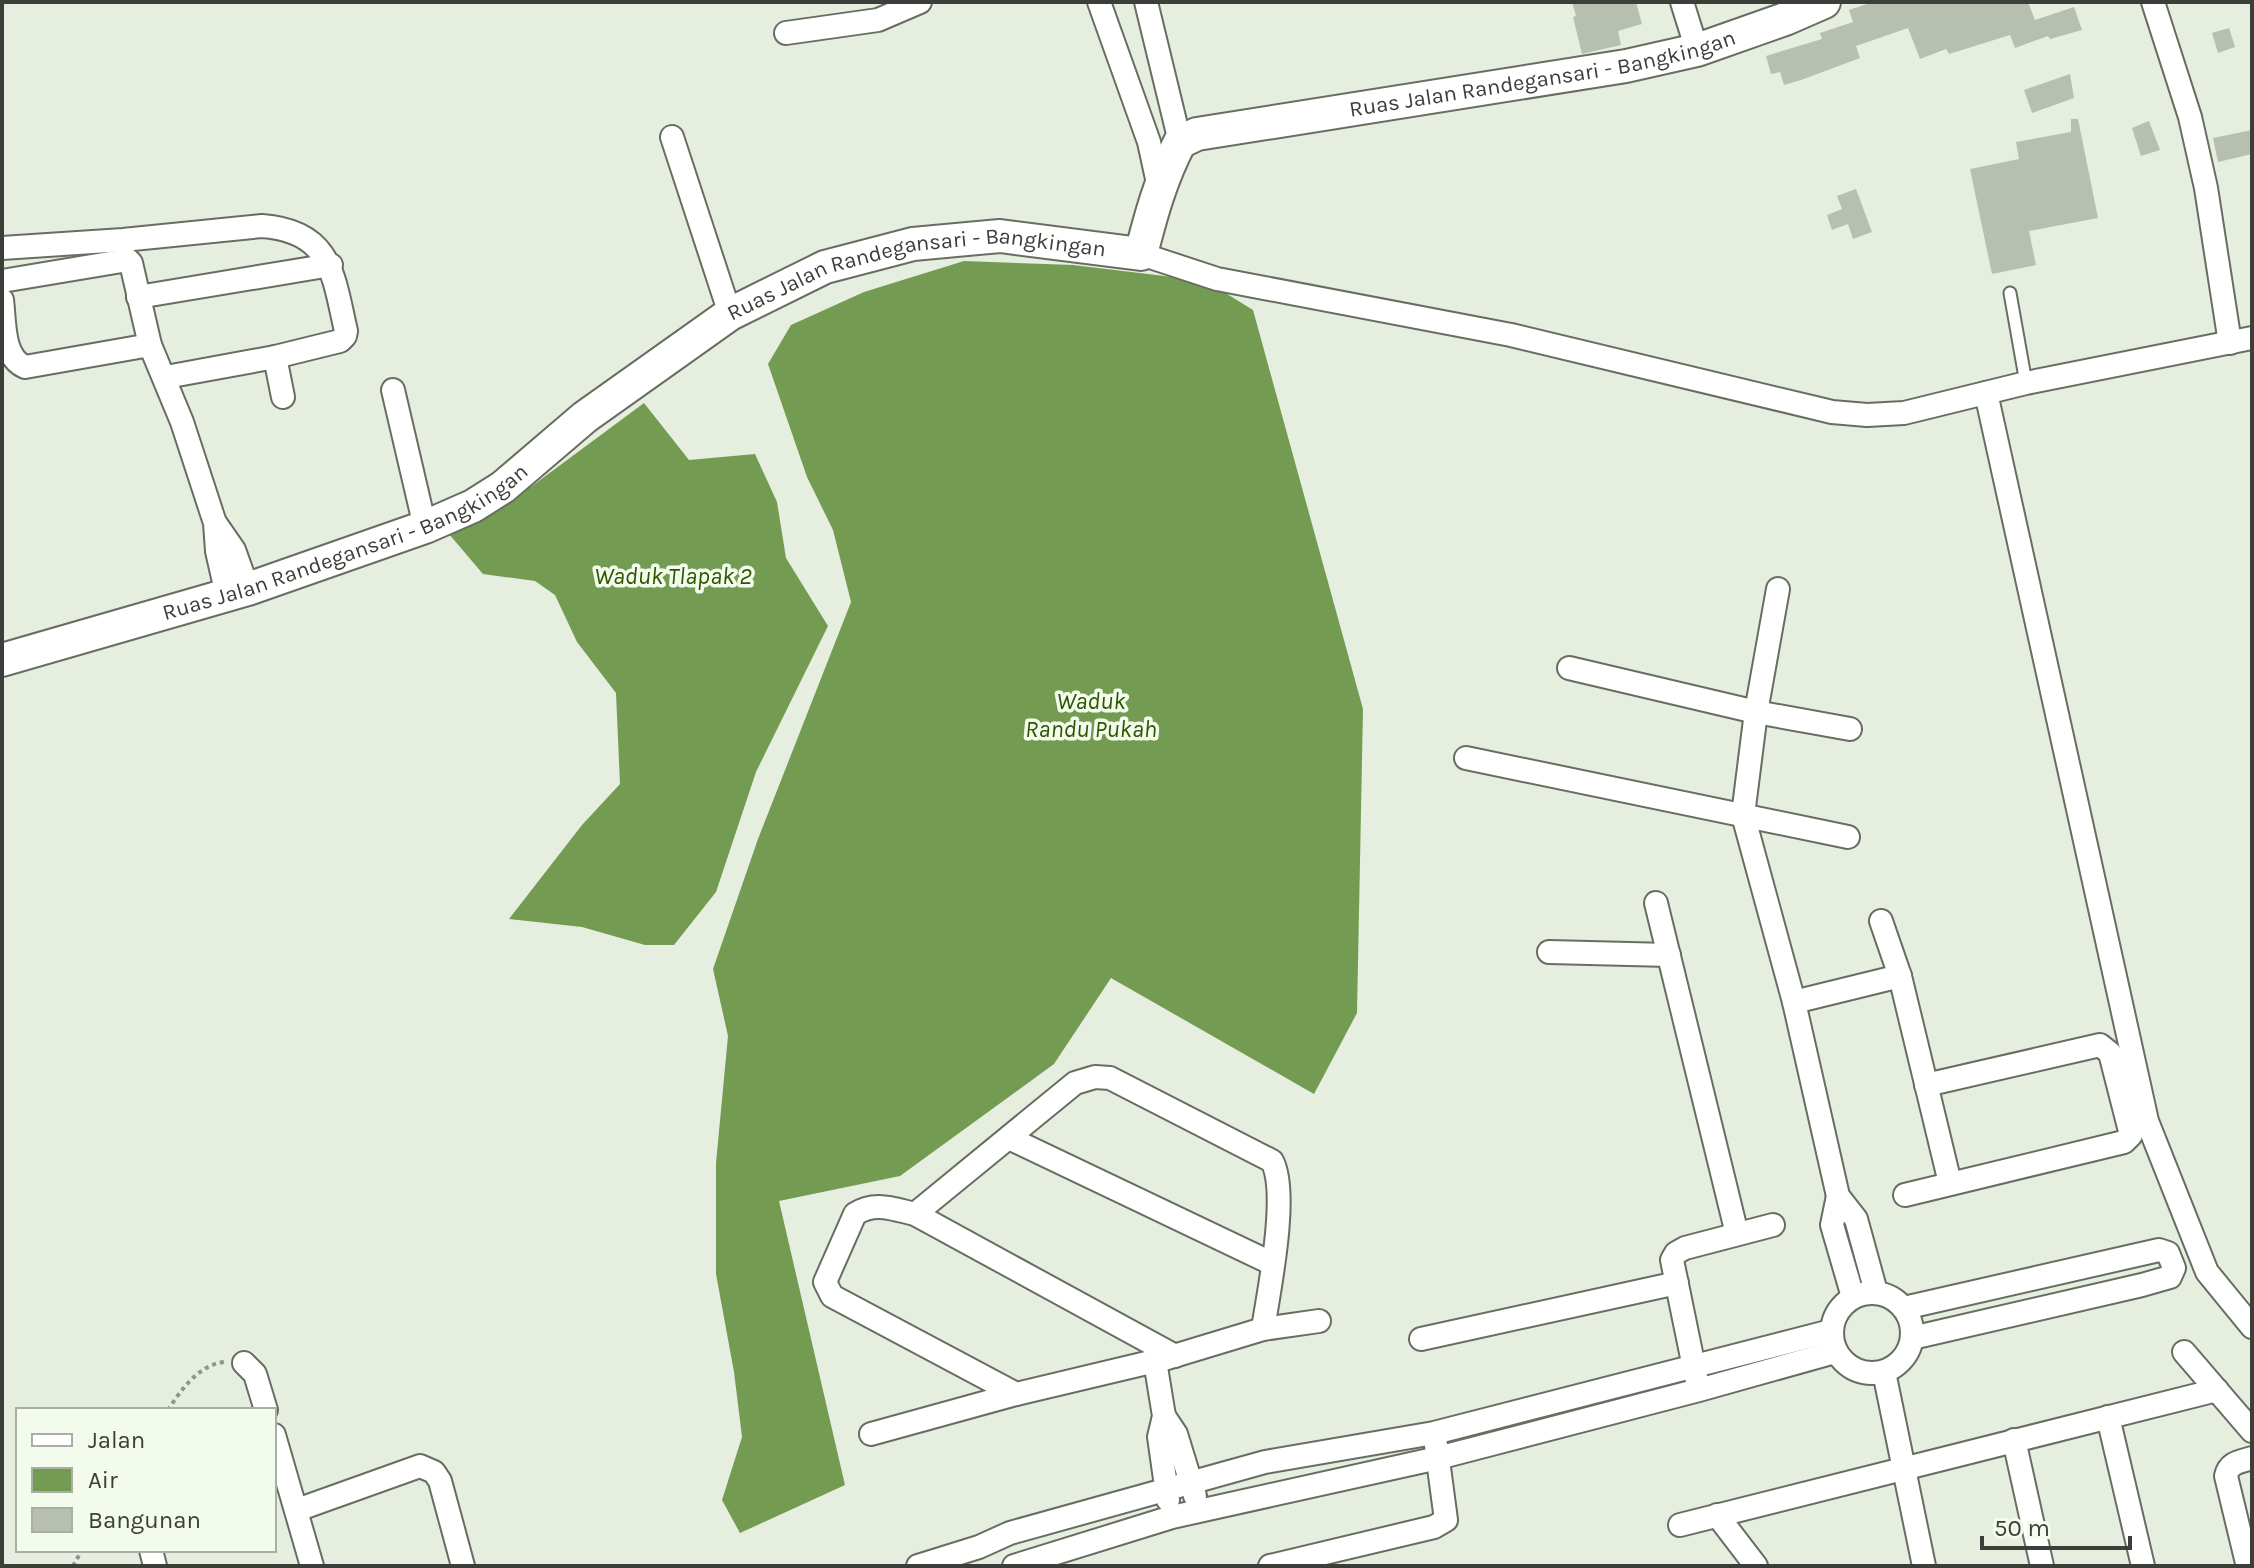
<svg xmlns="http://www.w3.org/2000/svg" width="2254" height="1568" viewBox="0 0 2254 1568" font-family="Karla,sans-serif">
<rect width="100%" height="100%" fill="#e5eedf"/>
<g fill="#739c52">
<path d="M964,261L1073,265L1206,281L1253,310L1363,709L1357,1013L1314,1094L1111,978L1054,1064L900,1176L779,1201L845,1485L740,1533L722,1500L742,1437L734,1372L716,1274V1163L728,1036L713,969L758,839L851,602L833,530L807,477L768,364L791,325L864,292Z"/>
<path d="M644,403L689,460L755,454L777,502L786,558L828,626L756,772L716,892L674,945H645L582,927L509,919L582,825L620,784L616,693L577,642L555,595L535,581L483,574L443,527L532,486Z"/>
</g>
<g fill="#b6bfb0">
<path d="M1572,2H1636L1642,24L1618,31L1621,45L1582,54L1573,17L1576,16Z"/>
<path d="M1873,2H2028L2035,20L2074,7L2082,30L2050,39L2048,36L2015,48L2010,35L1949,54L1946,49L1920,59L1908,28L1856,46L1860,58L1801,80L1784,85L1780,72L1771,74L1766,56L1822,39L1820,33L1853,22L1849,10Z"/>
<path d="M2229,28L2235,47L2218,53L2212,33Z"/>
<path d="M2070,74L2074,98L2032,113L2024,90Z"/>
<path d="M2071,119H2078L2098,218L2029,231L2036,265L1992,274L1970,169L2019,159L2016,142L2071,132Z"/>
<path d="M2149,121L2160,150L2141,156L2132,128Z"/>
<path d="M2252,130V154L2218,162L2213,138Z"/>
<path d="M1856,189L1872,232L1853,239L1848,224L1832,230L1827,215L1842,209L1837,196Z"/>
</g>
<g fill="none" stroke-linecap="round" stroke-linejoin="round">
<g stroke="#676e61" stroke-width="15">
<path id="lane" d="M2010,293L2026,383"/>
</g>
<g stroke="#676e61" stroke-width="26">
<g id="street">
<path d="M1099,2L1149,142L1159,188"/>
<path d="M1146,2L1180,142"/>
<path d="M1682,2L1697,50"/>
<path d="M2153,2L2190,117L2206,188L2230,343"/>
<path d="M786,33L878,20L920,2"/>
<path d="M672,137L730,314"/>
<path d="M2,248L123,240L262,226C331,231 333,274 346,331L345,336L340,341L275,357L166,377"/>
<path d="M1141,254L1217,279L1511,335L1832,412L1867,415L1904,413L2026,383L2252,338"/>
<path d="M2,281L128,260L131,263L150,345L182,422L215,523L217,551L227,595"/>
<path d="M138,297L331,265"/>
<path d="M2,300C5,322 2,357 25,367L150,345"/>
<path d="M275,357L283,397"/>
<path d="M393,390L425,527"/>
<path d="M1986,393L2147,1121L2207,1272L2252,1327"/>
<path d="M216,524L234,550L248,589"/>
<path d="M1778,589L1756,712L1743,815L1794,1002L1838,1196L1856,1219L1876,1292"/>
<path d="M1569,668L1756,712L1850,729"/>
<path d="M1466,758L1848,837"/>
<path d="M1656,903L1737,1234"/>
<path d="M1881,921L1900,976L1950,1183"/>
<path d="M1549,952L1669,955"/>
<path d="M1794,1002L1900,976"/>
<path d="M1009,1138L1273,1264"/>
<path d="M1905,1195L2124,1142L2131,1135L2110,1053L2100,1045L1926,1085"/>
<path d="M1838,1196L1832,1225L1853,1297"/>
<path d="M915,1214L1075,1083L1095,1077L1110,1078L1272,1161C1289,1193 1269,1290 1263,1329"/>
<circle cx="1872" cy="1333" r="40"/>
<path d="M1904,1308L2159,1250L2168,1253L2174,1268L2170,1277L2142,1285L1912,1338"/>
<path d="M1421,1339L1677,1283"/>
<path d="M2184,1352L2252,1431"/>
<path d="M1164,1359L1263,1329L1319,1321"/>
<path d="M244,1363L255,1374L266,1410"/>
<path d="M1884,1372L1924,1566"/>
<path d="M1696,1377L1672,1260L1676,1253L1685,1248L1773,1225"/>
<path d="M1016,1394L832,1296L825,1282L855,1214C875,1201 893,1209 915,1214L1175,1356"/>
<path d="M1164,1416L1176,1434L1195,1496"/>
<path d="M2108,1417L2143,1566"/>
<path d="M871,1434L1016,1394L1155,1361L1164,1416L1159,1437L1168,1500"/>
<path d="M274,1435L312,1566"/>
<path d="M2014,1440L2042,1566"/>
<path d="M297,1510L420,1466L434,1472L440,1481L463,1566"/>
<path d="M1717,1515L1756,1566"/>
<path d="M1680,1525L2217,1390"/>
<path d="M151,1550L155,1566"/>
<path d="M2247,1563L2226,1476C2229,1462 2240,1462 2252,1458"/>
<path d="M918,1566L979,1547L1010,1533L1265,1462L1434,1433L1831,1331"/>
<path d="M1014,1566L1172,1517L1438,1458L1699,1390L1835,1352"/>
<path d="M1270,1566L1434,1527L1446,1520L1436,1445"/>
</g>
</g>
<g stroke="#676e61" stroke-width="36">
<g id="secondary">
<path id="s1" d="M2,660L248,589L425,527L473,506L503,487L585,417L730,314L825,267L913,244L1000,236L1141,254C1151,215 1161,178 1180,142L1197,134L1626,66L1697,50L1785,19L1824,2"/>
</g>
</g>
<g stroke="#8f958b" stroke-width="4" stroke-dasharray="4 4" stroke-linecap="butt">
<path d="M168,1410C181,1390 199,1364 225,1362"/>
<path d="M73,1566L82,1550"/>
</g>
<use href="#lane" stroke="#fff" stroke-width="11"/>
<use href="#street" stroke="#fff" stroke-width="22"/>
<use href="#secondary" stroke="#fff" stroke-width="32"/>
</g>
<g text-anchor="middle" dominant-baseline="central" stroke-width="7" stroke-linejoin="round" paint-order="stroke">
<g font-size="22" fill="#3b3e39" stroke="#f2fbec">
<text stroke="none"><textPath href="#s1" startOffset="1732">Ruas Jalan Randegansari - Bangkingan</textPath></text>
<text stroke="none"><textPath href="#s1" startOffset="1012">Ruas Jalan Randegansari - Bangkingan</textPath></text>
<text stroke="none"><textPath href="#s1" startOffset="364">Ruas Jalan Randegansari - Bangkingan</textPath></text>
</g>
<g font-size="24" font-style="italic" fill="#2f5500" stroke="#f2fbec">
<text x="673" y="576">Waduk Tlapak 2</text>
<text x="1091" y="701">Waduk<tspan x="1091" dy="28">Randu Pukah</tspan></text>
</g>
</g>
<rect width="2254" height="1568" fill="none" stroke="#3b3e39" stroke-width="8"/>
<rect x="16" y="1408" width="260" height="144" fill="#f2fbec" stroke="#a9afa4" stroke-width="2"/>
<rect x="32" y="1434" width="40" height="12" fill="#ffffff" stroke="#a9afa4" stroke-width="2"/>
<text x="88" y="1448" font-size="24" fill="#3b3e39">Jalan</text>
<rect x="32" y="1468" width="40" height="24" fill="#739c52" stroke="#a9afa4" stroke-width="2"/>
<text x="88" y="1488" font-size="24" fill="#3b3e39">Air</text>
<rect x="32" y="1508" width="40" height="24" fill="#b6bfb0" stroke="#a9afa4" stroke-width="2"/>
<text x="88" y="1528" font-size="24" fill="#3b3e39">Bangunan</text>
<path d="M1982 1536v12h148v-12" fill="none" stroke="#3b3e39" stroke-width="4"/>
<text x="1994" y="1536" font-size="24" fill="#3b3e39" stroke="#f2fbec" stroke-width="6" paint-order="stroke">50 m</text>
</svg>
